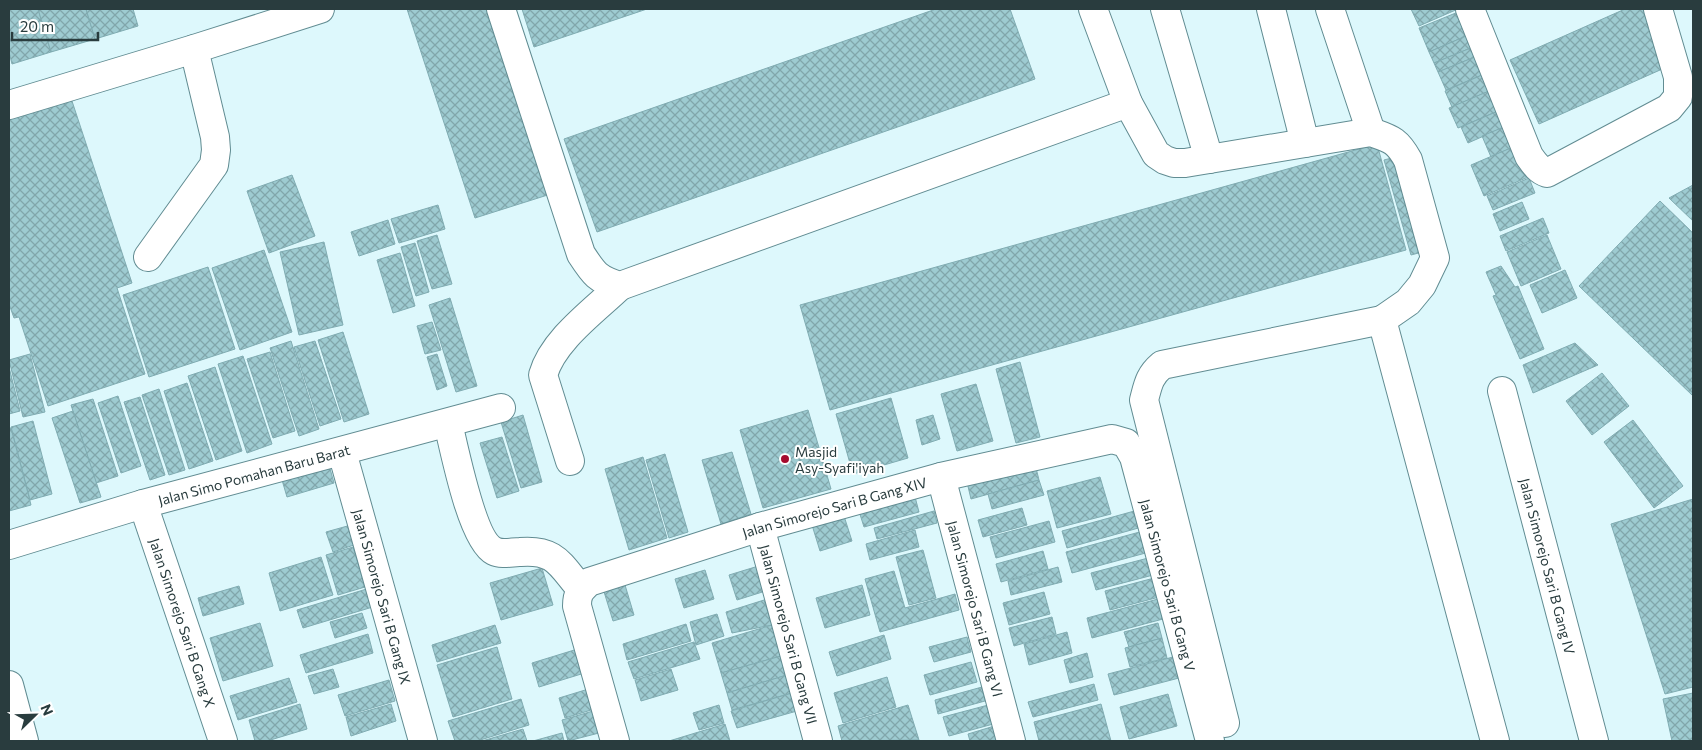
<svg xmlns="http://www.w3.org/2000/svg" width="1702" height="750" viewBox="0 0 1702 750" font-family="Commissioner,sans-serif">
<defs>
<pattern id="building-cross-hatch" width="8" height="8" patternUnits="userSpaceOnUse" patternTransform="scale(1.25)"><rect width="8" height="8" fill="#9ecbd1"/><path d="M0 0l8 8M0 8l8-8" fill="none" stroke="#81a6ab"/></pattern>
</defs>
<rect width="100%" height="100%" fill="#ddf8fc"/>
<g fill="url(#building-cross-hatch)" stroke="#80acb2">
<path d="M9,9H38L51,52L12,64L9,52Z"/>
<path d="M38,9H86L95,39L51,52Z"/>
<path d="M86,9H133L138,26L95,39Z"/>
<path d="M407,9H493L554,193L475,218Z"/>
<path d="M522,9H647L534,47Z"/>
<path d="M936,9H1010L1035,79L597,232L564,139Z"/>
<path d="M1411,9H1458L1419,26Z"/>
<path d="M1625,9H1643L1669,66L1539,124L1510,60Z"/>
<path d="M1463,10L1473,33L1429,52L1419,28Z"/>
<path d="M1473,33L1478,45L1434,63L1429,52Z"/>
<path d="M1478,45L1482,54L1438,72L1434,63Z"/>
<path d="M1482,54L1489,72L1446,90L1438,72Z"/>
<path d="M1489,72L1496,88L1452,107L1445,91Z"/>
<path d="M1496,88L1505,108L1458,128L1449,108Z"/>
<path d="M69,92L132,283L117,288L145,374L48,406L19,317L14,318L9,304V111Z"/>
<path d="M1505,108L1511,124L1468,143L1461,127Z"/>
<path d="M1511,124L1520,144L1491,157L1482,136Z"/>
<path d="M1377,144L1406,250L830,410L800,305Z"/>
<path d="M1520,144L1533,175L1484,196L1471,165Z"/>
<path d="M1403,155L1430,250L1411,255L1384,160Z"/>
<path d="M292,175L315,236L269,253L247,191Z"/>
<path d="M1529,178L1535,193L1493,210L1487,196Z"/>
<path d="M1693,185V221L1669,198Z"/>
<path d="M1660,201L1693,233V396L1579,286Z"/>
<path d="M1522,202L1529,219L1500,231L1493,214Z"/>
<path d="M438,205L445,229L399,243L391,219Z"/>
<path d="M1543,218L1549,233L1506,251L1500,236Z"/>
<path d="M388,220L395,244L359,256L351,232Z"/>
<path d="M437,235L452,284L432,289L417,241Z"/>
<path d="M1547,235L1561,269L1521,286L1507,252Z"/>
<path d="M324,242L343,325L299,335L280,252Z"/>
<path d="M415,243L429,292L416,296L401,247Z"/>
<path d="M264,250L292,332L240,350L212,268Z"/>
<path d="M400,253L415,306L393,313L377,260Z"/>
<path d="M1501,266L1515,287L1518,286L1544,349L1520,359L1493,296L1496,295L1486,272Z"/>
<path d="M208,267L235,349L149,377L123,295Z"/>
<path d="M1565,270L1577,298L1542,313L1530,285Z"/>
<path d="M450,298L477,386L456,392L429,305Z"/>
<path d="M432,322L441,350L425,354L417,326Z"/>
<path d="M343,332L369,414L344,422L318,340Z"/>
<path d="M291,341L319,429L299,436L270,348Z"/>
<path d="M315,341L341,419L320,426L294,347Z"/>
<path d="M1575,343L1598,365L1533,393L1523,365Z"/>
<path d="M270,352L295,431L273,438L247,359Z"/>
<path d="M30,354L45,412L23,417L9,360Z"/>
<path d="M437,354L447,386L437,390L427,357Z"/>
<path d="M243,356L272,444L247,453L218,364Z"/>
<path d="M1020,362L1040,437L1016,443L996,369Z"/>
<path d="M9,367L20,411L9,414Z"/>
<path d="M215,367L242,451L216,460L188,376Z"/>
<path d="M1602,373L1629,406L1592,435L1566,401Z"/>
<path d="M187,383L213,461L189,469L164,391Z"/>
<path d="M976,384L993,441L957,451L941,394Z"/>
<path d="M159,389L185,470L169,475L142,395Z"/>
<path d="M118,396L141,466L121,473L98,403Z"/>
<path d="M140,397L165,475L150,480L124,402Z"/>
<path d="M891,398L908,458L853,474L836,414Z"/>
<path d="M93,399L118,476L96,483L71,405Z"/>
<path d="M808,410L831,489L763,508L740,430Z"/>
<path d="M73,411L101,497L80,503L52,418Z"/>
<path d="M523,415L542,482L521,488L501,422Z"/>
<path d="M933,415L940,439L922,445L916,420Z"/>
<path d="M1633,420L1683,486L1654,508L1604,442Z"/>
<path d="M33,421L52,494L30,500L11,427Z"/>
<path d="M11,428L31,505L9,511V429Z"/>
<path d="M502,437L519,491L497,498L480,443Z"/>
<path d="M732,452L751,514L721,524L702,460Z"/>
<path d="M665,454L688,532L669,538L646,460Z"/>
<path d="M643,457L667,538L629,550L605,469Z"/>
<path d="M1034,460L1039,480L971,499L966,478Z"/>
<path d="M329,465L334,483L287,497L282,480Z"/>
<path d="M1100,477L1111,514L1057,528L1047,491Z"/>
<path d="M1039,480L1044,495L992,509L988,494Z"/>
<path d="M914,493L919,512L864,527L858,508Z"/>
<path d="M1693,499V687L1665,694L1611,524Z"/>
<path d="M1022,508L1027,525L983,537L978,520Z"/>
<path d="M1138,510L1142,527L1067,548L1062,531Z"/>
<path d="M934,511L937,523L877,539L874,528Z"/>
<path d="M844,516L852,541L820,551L812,525Z"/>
<path d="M1049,521L1055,542L996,558L990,537Z"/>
<path d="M351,525L357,544L333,552L326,532Z"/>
<path d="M915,530L919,547L870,560L866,544Z"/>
<path d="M1147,530L1153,551L1072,573L1066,552Z"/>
<path d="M353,547L365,587L338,595L326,555Z"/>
<path d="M923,550L936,598L909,605L896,557Z"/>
<path d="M1043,551L1048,569L1001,582L996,564Z"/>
<path d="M321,557L333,595L280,611L269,573Z"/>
<path d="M1152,557L1157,574L1096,590L1091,573Z"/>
<path d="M765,564L772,589L737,600L729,575Z"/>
<path d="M1058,567L1062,582L1011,595L1008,581Z"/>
<path d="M542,568L553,605L501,620L490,583Z"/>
<path d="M705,570L714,599L684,608L675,579Z"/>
<path d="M894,571L905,608L955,594L959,610L880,632L865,579Z"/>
<path d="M622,575L634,615L613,621L601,582Z"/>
<path d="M1158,577L1163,596L1110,610L1105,591Z"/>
<path d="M862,585L870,615L825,628L816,598Z"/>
<path d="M239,586L244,604L203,616L198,598Z"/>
<path d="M370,588L376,606L303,628L297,610Z"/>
<path d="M1044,592L1050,614L1009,625L1003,603Z"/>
<path d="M1158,599L1163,619L1092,638L1087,618Z"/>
<path d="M764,600L772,625L732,633L726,612Z"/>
<path d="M362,613L367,628L335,638L330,622Z"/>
<path d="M717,614L724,636L696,645L690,622Z"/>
<path d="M1052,617L1056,634L1014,646L1009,628Z"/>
<path d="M260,623L273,666L223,681L210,638Z"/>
<path d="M1158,623L1162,638L1129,647L1124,632Z"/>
<path d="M686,624L691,641L627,660L623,644Z"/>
<path d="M495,625L501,643L437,662L432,645Z"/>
<path d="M772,625L781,656L721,673L712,643Z"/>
<path d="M1067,632L1072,653L1029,665L1024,644Z"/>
<path d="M368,634L373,653L306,673L300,655Z"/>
<path d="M884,635L891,659L837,676L829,652Z"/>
<path d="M967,637L971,652L934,662L929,647Z"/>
<path d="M1162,638L1167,658L1130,667L1125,648Z"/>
<path d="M694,642L700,659L634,679L628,662Z"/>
<path d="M497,647L512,699L453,717L437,665Z"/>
<path d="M584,647L591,671L539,687L532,663Z"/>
<path d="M1087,653L1093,677L1070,683L1064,660Z"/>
<path d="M781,656L787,675L727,693L721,673Z"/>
<path d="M1173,657L1179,678L1114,695L1108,674Z"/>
<path d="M971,662L977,682L930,695L924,675Z"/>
<path d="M333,669L339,687L314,694L308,676Z"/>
<path d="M671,669L678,690L641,701L635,680Z"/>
<path d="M787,675L792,693L732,710L727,693Z"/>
<path d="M887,677L896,707L843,723L834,693Z"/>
<path d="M289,678L297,702L238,720L230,696Z"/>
<path d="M389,680L395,701L345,716L338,695Z"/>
<path d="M1094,684L1098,700L1033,717L1028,702Z"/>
<path d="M595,687L601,707L565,718L559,698Z"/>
<path d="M982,687L985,701L938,714L935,700Z"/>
<path d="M792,693L797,711L737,728L731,711Z"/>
<path d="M1693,693V741H1672L1663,699Z"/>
<path d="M1168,694L1177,726L1129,739L1120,707Z"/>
<path d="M521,699L529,725L477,741H455L448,721Z"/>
<path d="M300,704L307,729L267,741H255L249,720Z"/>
<path d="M391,704L396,721L351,736L346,717Z"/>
<path d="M992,704L997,723L949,736L943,717Z"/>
<path d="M1101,704L1111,741H1039L1034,722Z"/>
<path d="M719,705L724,723L699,730L693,713Z"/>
<path d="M908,705L919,740L842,741L838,726Z"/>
<path d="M593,711L599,733L568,741L562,720Z"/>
<path d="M725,724L730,741H669Z"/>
<path d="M1001,724L999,741H970L968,734Z"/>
<path d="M523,729L527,741H482Z"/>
<path d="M562,733L564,741H533Z"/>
</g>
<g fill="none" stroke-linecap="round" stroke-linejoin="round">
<g stroke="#618c92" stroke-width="30">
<g id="minor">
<path d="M501,9L581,254C594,274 597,279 620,286L1128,103L1093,9"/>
<path d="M1165,9L1209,159"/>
<path d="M1271,9L1305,143"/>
<path d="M1330,9L1371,132"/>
<path d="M1470,9L1529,156C1534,163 1538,170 1547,173L1669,108L1678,97V77L1658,9"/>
<path d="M1128,103L1156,154L1165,160L1174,163H1185L1371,132C1391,139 1397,140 1408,160L1435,258L1422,285L1408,302L1382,320L1495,741"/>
<path d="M9,105L194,49L320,9"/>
<path d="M148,257L214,165L216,150L215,137L194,49"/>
<path id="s1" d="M1502,391L1594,741"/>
<path d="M448,423C454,448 472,540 494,551C502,555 512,552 520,552C556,549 560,565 581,589"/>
<path id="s2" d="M342,452L423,741"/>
<path d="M570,461L543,375C553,340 594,311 620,286"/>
<path id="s3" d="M941,477L1011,741"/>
<path id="s4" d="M143,504L223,741"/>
<path id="s5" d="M760,527L818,741"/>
<path id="s6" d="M9,545L143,504L501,408"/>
<path d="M9,685L24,741"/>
<path d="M1225,723L1144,400C1148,385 1149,376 1162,365L1382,320"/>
<path id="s7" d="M615,741L577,606C577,594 580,590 589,582L760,527L941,477L1112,439L1126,443L1134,457L1210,741"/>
</g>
</g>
<use href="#minor" stroke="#fff" stroke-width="28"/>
</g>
<circle fill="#a50a2e" stroke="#fff" stroke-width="2" cx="785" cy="459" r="5"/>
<g text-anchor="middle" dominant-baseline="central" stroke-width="4" stroke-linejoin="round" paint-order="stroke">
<g font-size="14" fill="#293c3e" stroke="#fff" text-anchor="start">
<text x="795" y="451">Masjid<tspan x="795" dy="16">Asy-Syafi'iyah</tspan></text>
</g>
<g font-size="14" fill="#293c3e" stroke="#fff">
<text stroke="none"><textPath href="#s6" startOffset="255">Jalan Simo Pomahan Baru Barat</textPath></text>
<text stroke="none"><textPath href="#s7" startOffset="425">Jalan Simorejo Sari B Gang XIV</textPath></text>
<text stroke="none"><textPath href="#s1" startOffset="181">Jalan Simorejo Sari B Gang IV</textPath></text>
<text stroke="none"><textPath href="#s7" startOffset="874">Jalan Simorejo Sari B Gang V</textPath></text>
<text stroke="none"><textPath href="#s2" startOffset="150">Jalan Simorejo Sari B Gang IX</textPath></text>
<text stroke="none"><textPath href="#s3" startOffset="136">Jalan Simorejo Sari B Gang VI</textPath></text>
<text stroke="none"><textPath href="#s4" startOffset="125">Jalan Simorejo Sari B Gang X</textPath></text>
<text stroke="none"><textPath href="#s5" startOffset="111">Jalan Simorejo Sari B Gang VII</textPath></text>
</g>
</g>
<rect width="1702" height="750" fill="none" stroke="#293c3e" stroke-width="20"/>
<g transform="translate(35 715) rotate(67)" stroke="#ffffff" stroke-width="4" paint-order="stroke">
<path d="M0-4L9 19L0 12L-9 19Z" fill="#293c3e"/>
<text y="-8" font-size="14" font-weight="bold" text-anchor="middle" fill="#293c3e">N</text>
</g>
<path d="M12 32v8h86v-8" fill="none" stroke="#293c3e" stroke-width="2.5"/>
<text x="20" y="32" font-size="15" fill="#293c3e" stroke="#ffffff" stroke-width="4" paint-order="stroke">20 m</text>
</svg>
